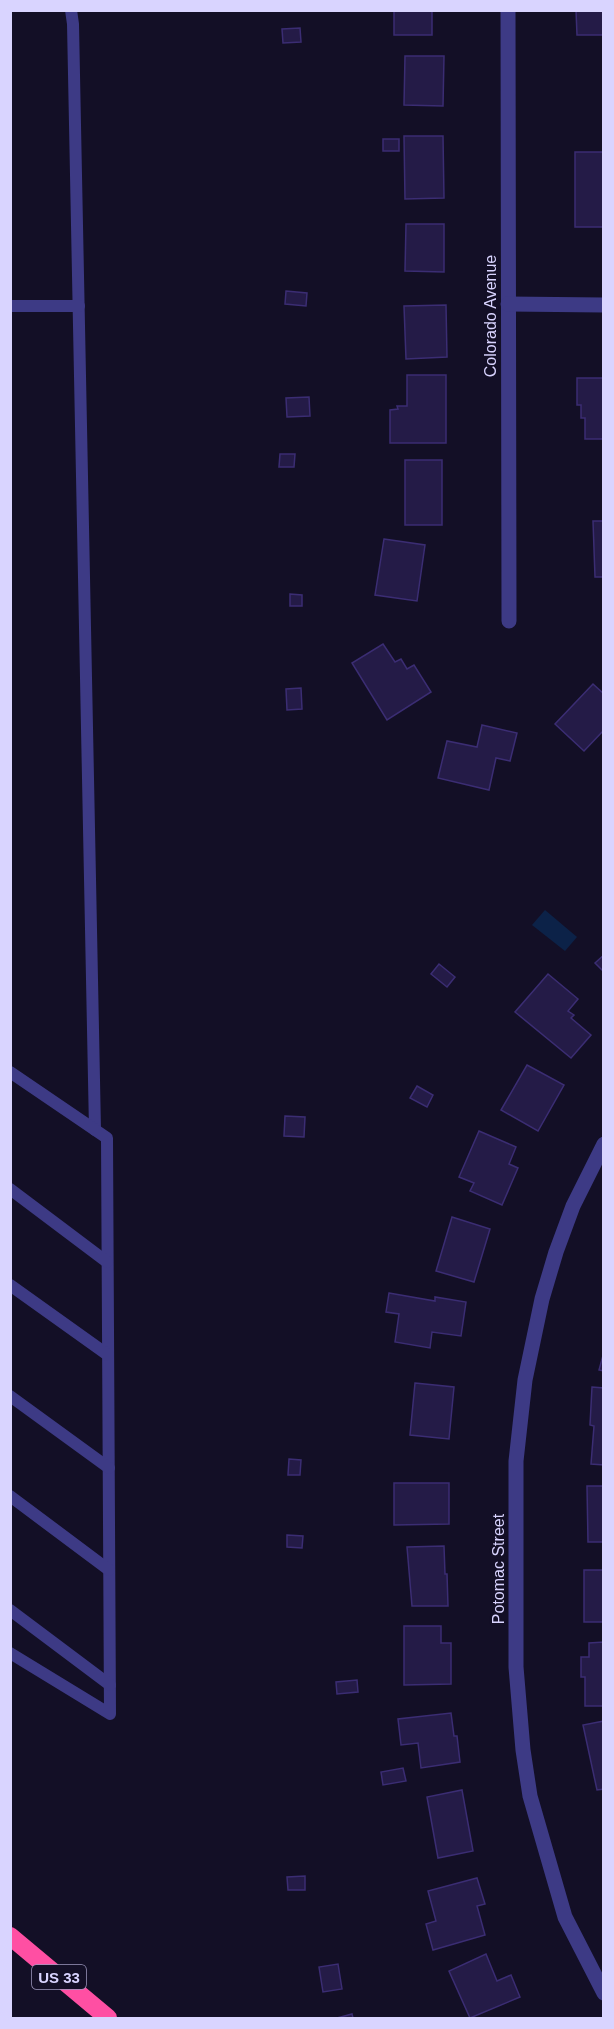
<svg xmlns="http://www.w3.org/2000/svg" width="614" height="2029" viewBox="0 0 614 2029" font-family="Arial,sans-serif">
<rect width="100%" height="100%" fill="#130f26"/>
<path fill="#0c2248" d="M545,910L577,937L565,951L532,925Z"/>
<g fill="#241b47" stroke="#3b2d73" stroke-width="1.5">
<rect x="394" y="10" width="38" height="25"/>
<path d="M576,10H604V35H577Z"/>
<path d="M300,28L301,42L283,43L282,29Z"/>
<path d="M405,56H444L443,106L404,105Z"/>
<path d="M404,136H443L444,198L405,199Z"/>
<rect x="383" y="139" width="16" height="12"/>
<rect x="575" y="152" width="29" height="75"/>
<path d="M406,224H444V272L405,271Z"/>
<path d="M286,291L307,293L306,306L285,304Z"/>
<path d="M446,305L447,357L406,359L404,306Z"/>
<path d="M407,375H446V443H390V410L398,409L397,406H407Z"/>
<path d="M577,378H604V439H585V418H581V405H577Z"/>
<path d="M309,397L310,416L287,417L286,398Z"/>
<path d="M280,454H295L294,467H279Z"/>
<rect x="405" y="460" width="37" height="65"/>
<path d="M593,521H604V577H595Z"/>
<path d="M384,539L425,545L417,601L375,595Z"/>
<path d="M290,594L302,595V606H290Z"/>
<path d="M383,644L395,662L401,659L407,669L414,665L431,692L387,720L352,663Z"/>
<path d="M593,684L604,694V730L584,751L555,724Z"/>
<path d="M301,688L302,709L287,710L286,689Z"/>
<path d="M482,725L517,733L510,761L496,758L489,790L438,778L447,741L477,747Z"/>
<path d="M604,955V972L595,963Z"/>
<path d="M439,964L455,977L447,987L431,974Z"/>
<path d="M548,974L578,999L568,1011L574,1015L571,1018L591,1035L571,1058L515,1012Z"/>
<path d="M527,1065L564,1085L538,1131L501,1110Z"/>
<path d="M417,1086L433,1095L427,1107L410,1098Z"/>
<path d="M285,1116L305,1117L304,1137L284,1136Z"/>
<path d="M479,1131L516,1147L509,1164L518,1168L502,1205L470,1191L474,1183L459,1177Z"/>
<path d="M452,1217L490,1229L474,1282L436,1271Z"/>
<path d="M389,1293L435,1301V1297L466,1302L461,1336L432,1332L430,1348L395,1342L399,1314L386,1312Z"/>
<path d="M604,1352V1371L599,1370Z"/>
<path d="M415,1383L454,1387L449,1439L410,1435Z"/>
<path d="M592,1387L604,1388V1465L591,1464L594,1426L590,1425Z"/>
<path d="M289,1459L301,1460L300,1475H288Z"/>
<path d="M394,1483H449V1524L394,1525Z"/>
<path d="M587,1486H604V1542H588Z"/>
<path d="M287,1535L303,1536L302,1548L287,1547Z"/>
<path d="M444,1546L445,1574H447L448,1606H412L407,1547Z"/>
<rect x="584" y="1570" width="20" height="52"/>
<path d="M404,1626H441V1643H451V1684L404,1685Z"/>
<path d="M604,1642V1706H585V1677H581V1657H589V1643Z"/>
<path d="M357,1680L358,1692L337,1694L336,1682Z"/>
<path d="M451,1713L454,1736H457L460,1762L421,1768L418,1743L401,1745L398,1719Z"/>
<path d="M604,1721V1789L597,1790L583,1725Z"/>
<path d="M403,1768L406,1781L383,1785L381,1772Z"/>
<path d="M462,1790L473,1851L438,1858L427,1797Z"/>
<path d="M305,1876V1890H288L287,1877Z"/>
<path d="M477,1878L485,1904L477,1906L485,1935L433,1950L426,1924L436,1921L428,1891Z"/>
<path d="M486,1954L497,1981L511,1975L520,1997L470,2018L449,1971Z"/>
<path d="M338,1964L342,1989L323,1992L319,1967Z"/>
<path d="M352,2014L353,2018H337Z"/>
</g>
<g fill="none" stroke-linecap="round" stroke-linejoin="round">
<g stroke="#3d3a85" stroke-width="12">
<path d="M71,10L73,24L95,1130"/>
<path d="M10,306H79"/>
<path d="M10,1072L107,1138L110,1714L10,1653"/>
<path d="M10,1189L107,1262"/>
<path d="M10,1285L108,1355"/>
<path d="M10,1396L109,1468"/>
<path d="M10,1496L109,1570"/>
<path d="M10,1610L110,1685"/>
</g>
<g stroke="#3d3a85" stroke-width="15">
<path d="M508,10L509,621"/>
<path d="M508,304L604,305"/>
<path d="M604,1144L573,1206L556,1252L542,1299L525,1380L516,1461V1667L523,1750L530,1796L565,1917L604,1993"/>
</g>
<path stroke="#ff4fa3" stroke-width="18" d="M10,1936L108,2018"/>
</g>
<g text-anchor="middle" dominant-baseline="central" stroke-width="4.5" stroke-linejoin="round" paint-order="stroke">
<rect fill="#130f26" stroke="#9e99be" stroke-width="1.5" x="32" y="1965" width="54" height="24" rx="4.5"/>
<g font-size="15" font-weight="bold" fill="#d9d4ff">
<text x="59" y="1977">US 33</text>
</g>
<g font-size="16" fill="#d9d4ff" stroke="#130f26">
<text transform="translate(490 316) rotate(-90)">Colorado Avenue</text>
<text transform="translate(498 1569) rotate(-90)">Potomac Street</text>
</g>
</g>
<rect width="614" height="2029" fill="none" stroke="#d9d4ff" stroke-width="24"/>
</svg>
